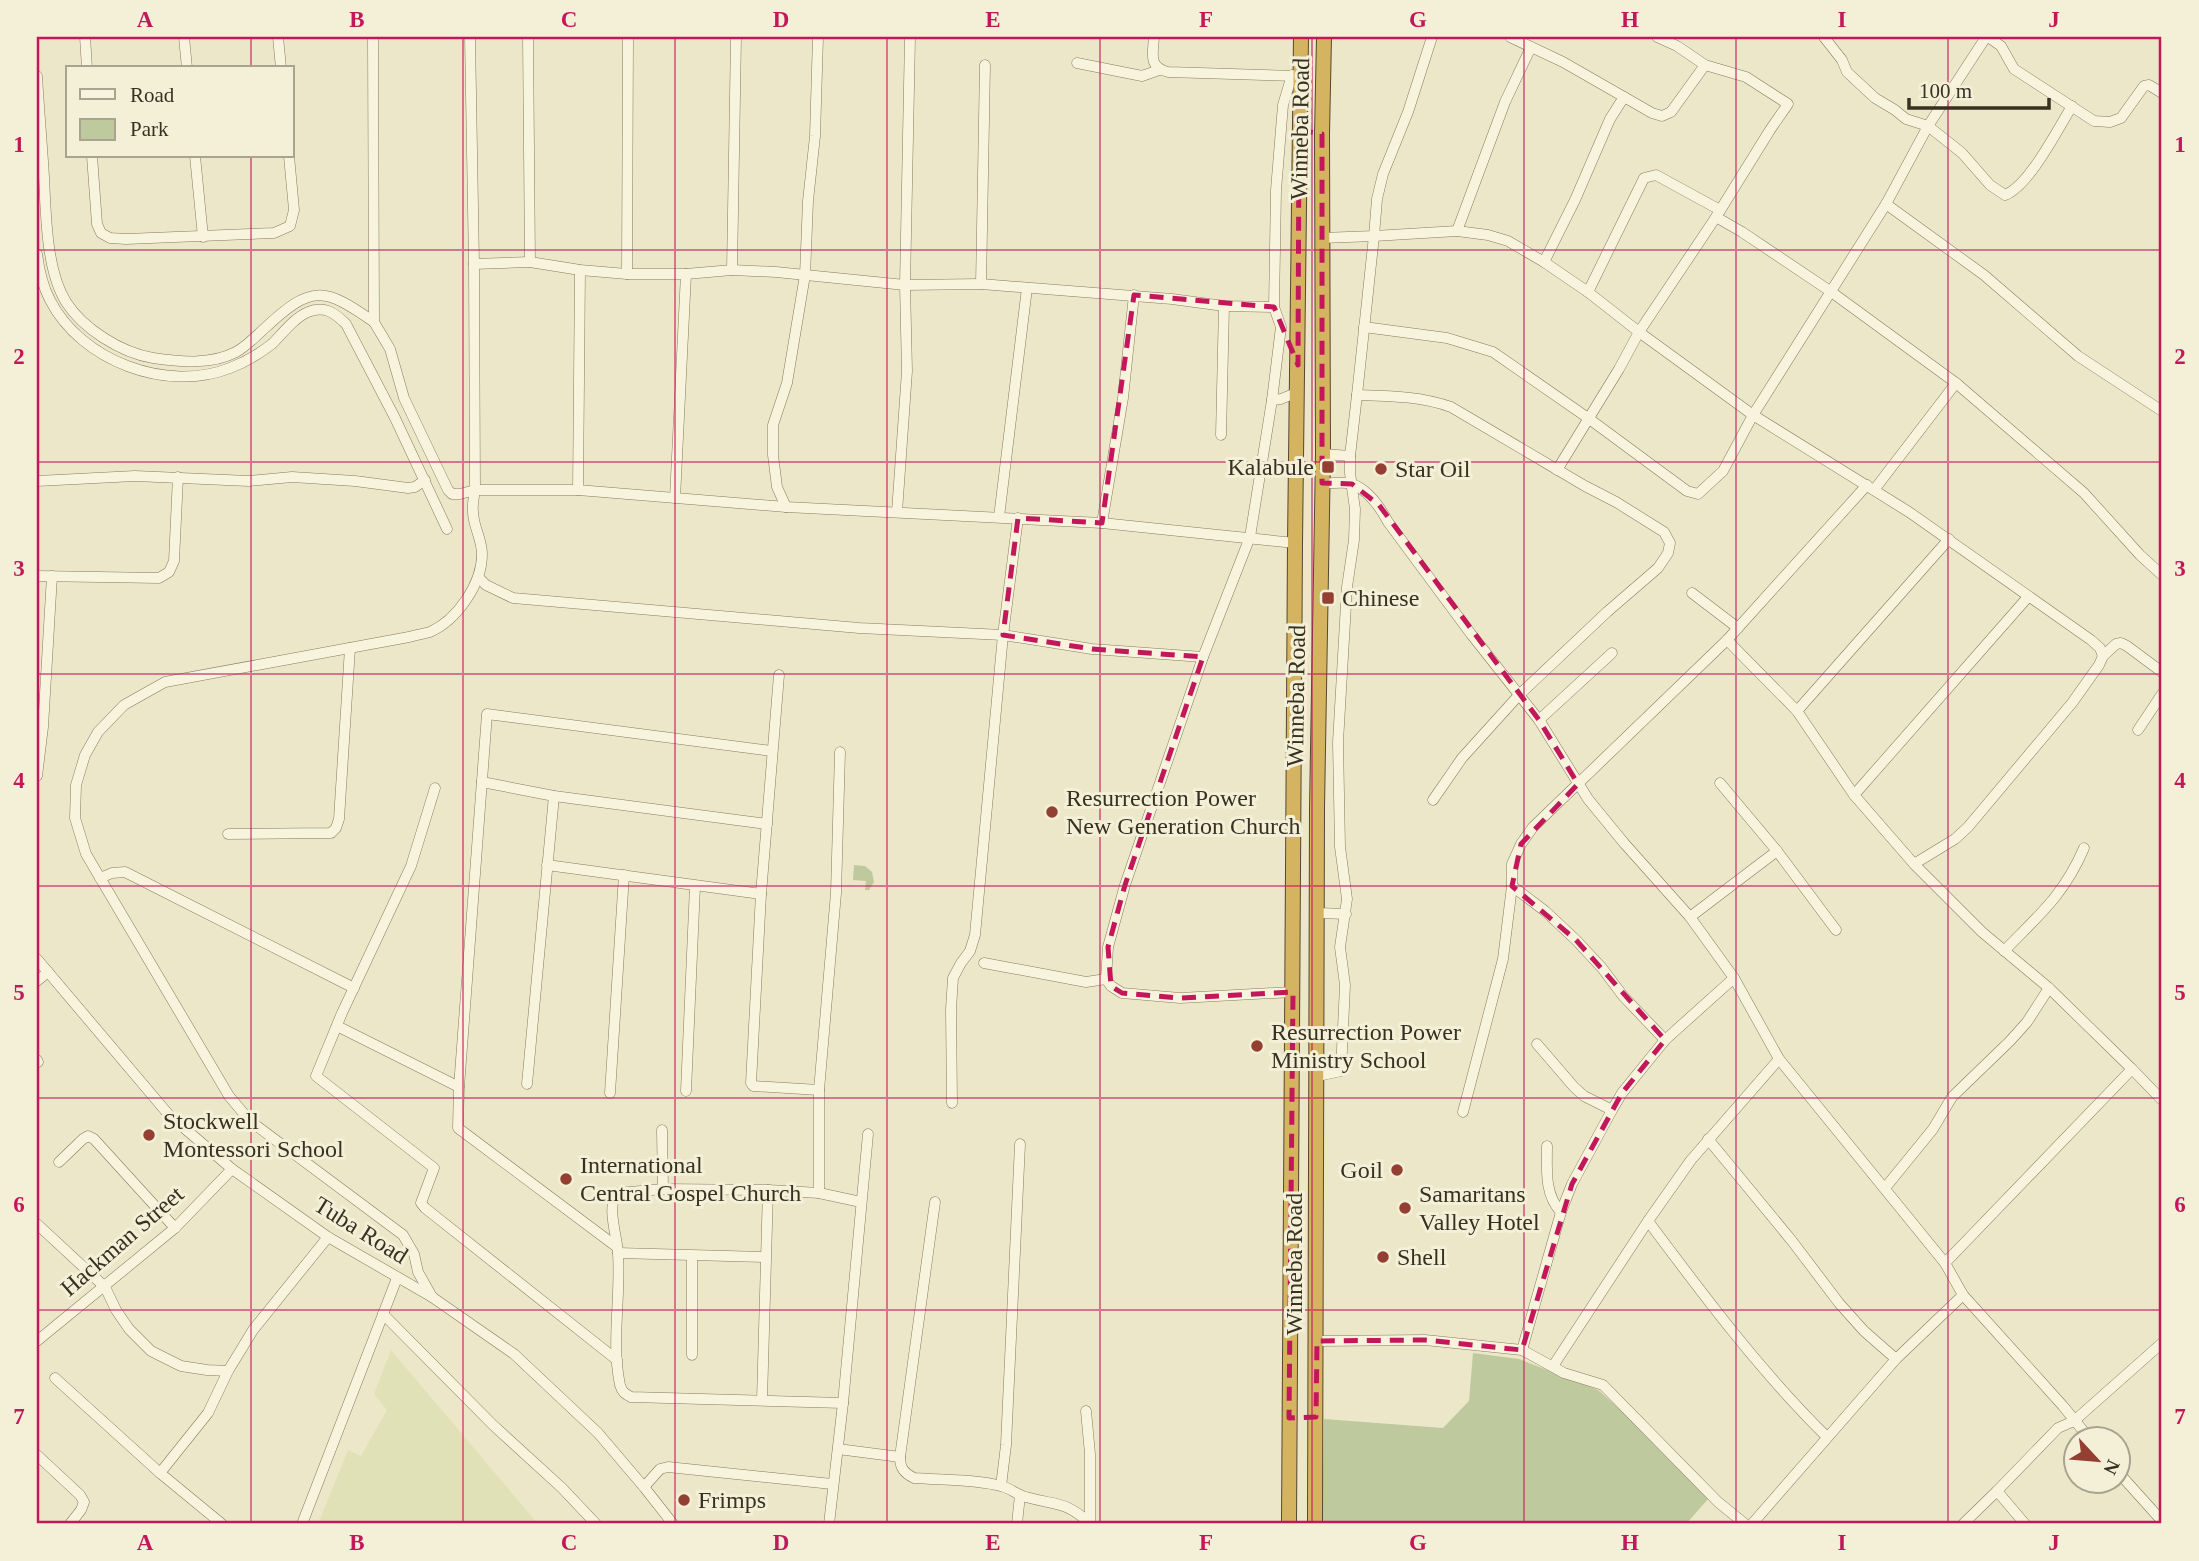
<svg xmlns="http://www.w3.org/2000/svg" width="2199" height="1561" viewBox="0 0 2199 1561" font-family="'Times New Roman',serif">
<rect width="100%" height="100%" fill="#ece7c9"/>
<path fill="#e1e1b7" d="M391,1350L538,1524H318L348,1450L361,1456L387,1410L374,1394Z"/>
<g fill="#beca9d">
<path d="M854,865L865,866L872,872L874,882L869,890H865L866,881L853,880Z"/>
<path d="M1473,1353L1519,1359L1598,1390L1642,1429L1709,1498L1686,1524H1322L1324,1419L1443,1428L1469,1401Z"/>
</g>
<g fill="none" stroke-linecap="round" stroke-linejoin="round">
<g stroke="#877b5f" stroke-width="11">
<g id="minor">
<path d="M85,37L87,68"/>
<path d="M184,37L187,68"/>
<path d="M278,37L281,68"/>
<path d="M373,37L374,322L390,349L404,398L448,490L452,494H460L475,490H578L786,507L1102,523L1295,543"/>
<path d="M528,37L530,262"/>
<path d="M1154,37C1153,54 1148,67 1168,72L1298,76"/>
<path d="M1432,37L1408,112L1383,174L1377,199L1374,236L1457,231L1488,235L1508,241L1544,262L1588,292L1639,332L1753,415L1909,512L2091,640L2100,648L2103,656"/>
<path d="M1510,37L1563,62L1652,113L1662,116L1671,112L1705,65"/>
<path d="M1824,37L1842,60L1847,72L1875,98L1895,110L1906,119L1928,126L1962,153L1990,185L2005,195C2029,186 2058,129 2072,106"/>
<path d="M1988,37L2001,46L2014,69L2094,121L2110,122L2121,118L2144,86L2149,85L2162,93"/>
<path d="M1077,63L1142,76L1159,70"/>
<path d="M1292,75L1283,105L1276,190L1274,307L1281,327L1272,400L1281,399L1298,392"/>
<path d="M37,76C39,110 42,144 44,177C46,214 46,270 66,302C83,329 122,353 153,358C180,362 211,365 236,352C247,346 256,336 265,328C312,284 324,287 374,322"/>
<path d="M92,156L97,224L101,233L110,238L126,239L274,233L290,226L294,210L289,156"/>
<path d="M195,156L203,237"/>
<path d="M1886,204L1984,275L2078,356L2162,411"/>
<path d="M1716,217L1742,232L1830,291L1956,383L2084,493L2140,555L2162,575"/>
<path d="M1457,231L1505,102L1531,47"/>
<path d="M1322,238L1374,236L1357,395"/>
<path d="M37,254C39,270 42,285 50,300C81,361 167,393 230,368C246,362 259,354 272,344C283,333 294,318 308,312C324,305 335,313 346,324L395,418L447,529"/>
<path d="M1544,262L1575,200L1610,119L1624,97"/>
<path d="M474,264L530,262L580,270L627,274H686L732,270L776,272L905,285L981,284L1172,299L1224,306L1274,307"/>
<path d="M732,270L736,37"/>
<path d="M627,274L628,37"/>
<path d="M981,284L985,65"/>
<path d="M1588,292L1644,178L1656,175L1720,210"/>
<path d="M1364,327L1447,338L1493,352L1588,418L1687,491L1698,494L1723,471L1753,415L1886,204L1928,126L1986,37"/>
<path d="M1272,400L1250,537L1203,657L1125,885L1108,947L1106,979L1111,986L1122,993L1180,998L1293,992"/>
<path d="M1221,435L1224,306"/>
<path d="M1323,454L1350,456L1357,395C1389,396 1420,396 1451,407L1585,486L1616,502L1664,532L1670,543L1668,553L1658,568L1607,612L1519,695L1462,758L1433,800"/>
<path d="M1557,470L1619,369L1639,332L1716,217L1770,130L1788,104L1746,77L1705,65L1677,46L1657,37"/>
<path d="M37,481L135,476L249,481L292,477L355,481L408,488L415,487L425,480"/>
<path d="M1322,483C1331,484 1344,481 1352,484C1369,490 1380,507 1388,522L1471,634L1539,720L1588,799L1624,843L1690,917L1734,978L1779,1059L1945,1263L1963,1295L2063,1406L2089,1438"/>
<path d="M578,490L580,270"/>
<path d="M1874,490L1956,383"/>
<path d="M675,498L686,274"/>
<path d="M786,507L777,487L773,455V425L787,383L805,275L808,201L815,136L818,37"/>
<path d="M897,512L907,371L905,285L910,37"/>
<path d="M999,517L1027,288"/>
<path d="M1102,523L1123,398L1134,295"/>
<path d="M37,576L159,578L169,572L174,561L178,477"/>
<path d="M478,577L486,585L513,598L859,628L1003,635L1092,649L1203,657"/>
<path d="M1692,593L1738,628"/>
<path d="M1727,640L1797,711L1854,795L1914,864L1982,932L2049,988L2132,1069"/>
<path d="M779,675L761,894L751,1083L753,1086L819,1090"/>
<path d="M1797,711L1949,539"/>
<path d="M1539,720L1612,653"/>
<path d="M2138,730L2162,694"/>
<path d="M37,776L43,727L52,576"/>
<path d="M482,782L554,796L767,824"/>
<path d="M435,788L411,866L342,1013L316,1076L434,1168L421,1203L425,1208L617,1360"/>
<path d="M1854,795L2028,597"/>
<path d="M228,834L331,833L336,828L339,819L350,648"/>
<path d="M1777,851L1836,930"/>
<path d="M1914,864L1955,839L1968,827L2072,703L2099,665L2103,656L2116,644L2121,643L2127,646L2162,672"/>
<path d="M547,865L761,894"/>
<path d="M100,878L112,873L125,872L354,988"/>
<path d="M1512,886L1545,911L1576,940L1602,968L1623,996L1665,1040"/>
<path d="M1319,913L1346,914"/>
<path d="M1690,917L1777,851L1720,783"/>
<path d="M2004,951C2038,916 2064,895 2084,848"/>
<path d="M37,959L169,1115L232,1169L328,1237L432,1297L514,1354L598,1433L644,1487L673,1524"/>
<path d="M984,963L1086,982L1106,979"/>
<path d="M37,981L48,972"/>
<path d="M337,1026L459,1087"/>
<path d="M1537,1044L1574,1087L1584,1096L1612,1110"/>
<path d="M37,1060L38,1062"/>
<path d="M1318,1076L1341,1071L1345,985L1340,947L1347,899L1340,847L1338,742L1347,587L1354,540L1355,509L1350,473V456"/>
<path d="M527,1084L554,796"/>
<path d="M686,1091L695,886"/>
<path d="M610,1093L624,875"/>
<path d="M952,1103L951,1009L953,978L961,963L970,951L975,935L1003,635L1018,518"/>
<path d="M1463,1112L1503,959L1512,886V864L1521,844L1533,827L1727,640L1867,485"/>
<path d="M662,1130L663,1189"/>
<path d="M1708,1139L1792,1241L1839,1303L1864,1331L1896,1359L1963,1295"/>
<path d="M1547,1146C1547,1169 1544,1194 1561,1212"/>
<path d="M59,1162L83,1139L88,1136L94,1139L175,1228"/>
<path d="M1885,1188L1933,1129L1952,1097L2010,1041L2027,1022L2049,988"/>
<path d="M819,1193V1090L836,893L840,752"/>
<path d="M1648,1221C1704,1296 1760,1371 1827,1437"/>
<path d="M37,1224L105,1287L116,1310L129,1329L151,1351L181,1366L207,1370L228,1371"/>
<path d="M617,1247L458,1128L459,1087L487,714L772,751"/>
<path d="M618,1253L765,1257"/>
<path d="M1945,1263L2132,1069L2162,1100"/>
<path d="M432,1297L418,1272L414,1254L403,1235L250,1121L229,1096L86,854L75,818L76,785L85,755L98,732L124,705L165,682L409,637C415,635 423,634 430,632C457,620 482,584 482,554C482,539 473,526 473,512C472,505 474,497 475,490L474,264L470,37"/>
<path d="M383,1314L493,1425L562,1488L596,1524"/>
<path d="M37,1341L175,1228L232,1169"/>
<path d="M1317,1341L1425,1340L1522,1350L1564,1373L1603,1385L1718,1502L1745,1524"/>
<path d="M1522,1350L1561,1212L1572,1184L1612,1110L1622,1093L1665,1040L1734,978"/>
<path d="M692,1355V1256"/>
<path d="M1553,1366L1648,1221L1691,1160L1779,1059"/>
<path d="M55,1378L160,1473L222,1524"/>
<path d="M762,1400L768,1190"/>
<path d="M843,1403L631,1397C625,1394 622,1392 620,1385C611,1342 621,1297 618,1253C617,1236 607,1209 616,1194L619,1193L663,1189L768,1190L819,1193L861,1202"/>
<path d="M1086,1411L1090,1454V1524"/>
<path d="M838,1449L900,1457C900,1468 904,1473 914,1478C942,1480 974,1479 1001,1486C1010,1488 1017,1495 1026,1497C1058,1506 1063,1500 1090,1523"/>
<path d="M37,1455L80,1495L84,1502L81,1510L70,1524"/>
<path d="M900,1457L935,1202"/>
<path d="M2118,1472L2162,1521"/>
<path d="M160,1473L208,1413L228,1371L253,1330L328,1237"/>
<path d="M1001,1486L1006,1445L1020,1144"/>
<path d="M644,1487L660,1469L668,1467L832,1484"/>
<path d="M302,1524L397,1278"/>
<path d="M829,1524L843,1403L868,1134"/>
<path d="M1017,1524L1020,1495"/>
<path d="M1752,1524L1896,1359"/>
<path d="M1963,1524L1997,1491"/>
<path d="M2025,1524L1997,1491L2058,1428L2074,1421L2162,1343"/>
</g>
</g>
<g stroke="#564832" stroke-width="16">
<g id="highway">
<path d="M1289,1524L1295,543L1301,37"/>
<path d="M1315,1524L1317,808L1323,454L1322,134L1324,37"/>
</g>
</g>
<use href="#minor" stroke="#f7f3dc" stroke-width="10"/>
<use href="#highway" stroke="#d4b361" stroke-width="14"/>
</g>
<path fill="none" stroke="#c2185b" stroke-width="5" stroke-dasharray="14 9" stroke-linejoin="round" d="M1299,130L1322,134V483L1352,484L1379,505L1539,720L1578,784L1521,844L1512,886L1576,940L1665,1040L1622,1093L1572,1184L1522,1350L1425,1340L1317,1341L1316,1417L1289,1418L1293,992L1180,998L1122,993L1111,986L1108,947L1125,885L1203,657L1092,649L1003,635L1018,518L1102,523L1134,295L1274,307L1298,365Z"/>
<path fill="none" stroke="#c2185b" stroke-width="2" stroke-opacity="0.55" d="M251,37V68M463,37V1524M675,37V1524M887,37V1524M1100,37V1524M1312,37V1524M1524,37V1524M1736,37V1524M1948,37V1524M251,156V1524M37,250H2162M37,462H2162M37,674H2162M37,886H2162M37,1098H2162M37,1310H2162"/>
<g fill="#934033" stroke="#f4f0d8" stroke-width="2.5">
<rect x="1321" y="460" width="14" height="14" rx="3.5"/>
<circle cx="1381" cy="469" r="7"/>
<rect x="1321" y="591" width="14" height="14" rx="3.5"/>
<circle cx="1052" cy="812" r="7"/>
<circle cx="1257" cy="1046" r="7"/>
<circle cx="149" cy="1135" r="7"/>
<circle cx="1397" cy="1170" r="7"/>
<circle cx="566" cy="1179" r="7"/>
<circle cx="1405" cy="1208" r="7"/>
<circle cx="1383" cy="1257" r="7"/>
<circle cx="684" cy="1500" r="7"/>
</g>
<g text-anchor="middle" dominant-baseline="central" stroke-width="6" stroke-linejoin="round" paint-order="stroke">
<g font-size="24" fill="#393021" stroke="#f4f0d8">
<text transform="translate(1300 129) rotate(-89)">Winneba Road</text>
<text transform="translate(1296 696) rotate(-89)">Winneba Road</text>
<text transform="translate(361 1230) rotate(32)">Tuba Road</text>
<text transform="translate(122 1241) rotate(-41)">Hackman Street</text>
<text transform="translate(1294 1264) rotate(-90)">Winneba Road</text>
</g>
<g font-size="24" fill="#393021" stroke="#f4f0d8" text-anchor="start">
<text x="1314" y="467" text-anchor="end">Kalabule</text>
<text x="1395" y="469">Star Oil</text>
<text x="1342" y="598">Chinese</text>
<text x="1066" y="798">Resurrection Power<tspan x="1066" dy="28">New Generation Church</tspan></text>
<text x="1271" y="1032">Resurrection Power<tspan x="1271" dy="28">Ministry School</tspan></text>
<text x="163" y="1121">Stockwell<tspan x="163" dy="28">Montessori School</tspan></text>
<text x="580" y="1165">International<tspan x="580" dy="28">Central Gospel Church</tspan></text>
<text x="1383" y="1170" text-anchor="end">Goil</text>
<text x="1419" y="1194">Samaritans<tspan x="1419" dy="28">Valley Hotel</tspan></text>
<text x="1397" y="1257">Shell</text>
<text x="698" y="1500">Frimps</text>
</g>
</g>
<rect width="2199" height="1561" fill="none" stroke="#f4f0d8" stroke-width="77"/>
<rect x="66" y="66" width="228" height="91" fill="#f4f0d8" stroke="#a9a38f" stroke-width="2"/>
<rect x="80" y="89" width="35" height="10" fill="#f7f3dc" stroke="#a9a38f" stroke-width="2"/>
<text x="130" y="102" font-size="21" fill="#393021">Road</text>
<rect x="80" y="119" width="35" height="21" fill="#beca9d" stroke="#a9a38f" stroke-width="2"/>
<text x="130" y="136" font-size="21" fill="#393021">Park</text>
<g transform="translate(2097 1460) rotate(116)"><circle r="33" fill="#f4f0d8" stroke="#a9a38f" stroke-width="2"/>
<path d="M0-5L12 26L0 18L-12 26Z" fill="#934033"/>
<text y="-10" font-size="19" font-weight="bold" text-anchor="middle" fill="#393021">N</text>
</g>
<path d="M1909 98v10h140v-10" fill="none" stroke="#393021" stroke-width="3.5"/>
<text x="1919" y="98" font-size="21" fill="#393021" stroke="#f4f0d8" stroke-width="5" paint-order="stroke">100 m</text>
<rect x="38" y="38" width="2122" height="1484" fill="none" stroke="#c2185b" stroke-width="2.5"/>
<g font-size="23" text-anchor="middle" font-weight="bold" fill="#c2185b">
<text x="145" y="27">A</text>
<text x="357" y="27">B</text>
<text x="569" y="27">C</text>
<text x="781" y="27">D</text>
<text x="993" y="27">E</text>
<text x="1206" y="27">F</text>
<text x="1418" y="27">G</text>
<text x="1630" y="27">H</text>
<text x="1842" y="27">I</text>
<text x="2054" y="27">J</text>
<text x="19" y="152">1</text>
<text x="2180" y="152">1</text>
<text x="19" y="364">2</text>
<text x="2180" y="364">2</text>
<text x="19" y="576">3</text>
<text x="2180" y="576">3</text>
<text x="19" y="788">4</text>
<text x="2180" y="788">4</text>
<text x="19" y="1000">5</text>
<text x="2180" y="1000">5</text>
<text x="19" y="1212">6</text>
<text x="2180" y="1212">6</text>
<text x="19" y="1424">7</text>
<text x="2180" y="1424">7</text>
<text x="145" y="1550">A</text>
<text x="357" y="1550">B</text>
<text x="569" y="1550">C</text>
<text x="781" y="1550">D</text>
<text x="993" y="1550">E</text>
<text x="1206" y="1550">F</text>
<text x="1418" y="1550">G</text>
<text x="1630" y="1550">H</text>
<text x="1842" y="1550">I</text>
<text x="2054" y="1550">J</text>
</g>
</svg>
